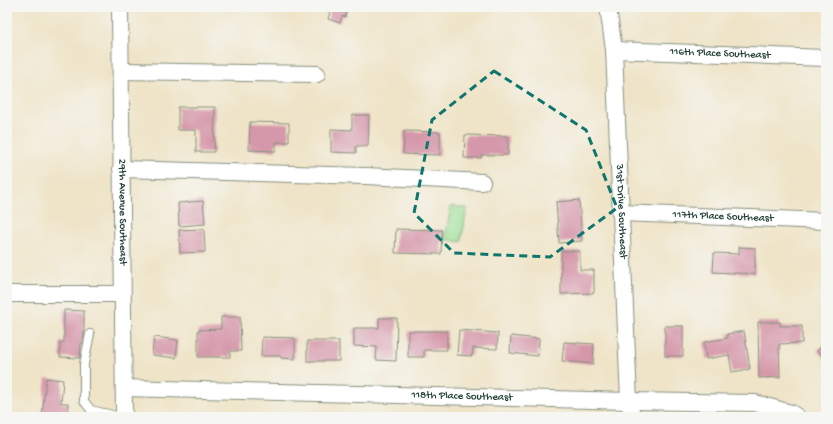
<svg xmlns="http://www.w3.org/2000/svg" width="833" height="424" viewBox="0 0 833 424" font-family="'Gochi Hand',sans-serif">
<rect width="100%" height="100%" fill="#f6f6f2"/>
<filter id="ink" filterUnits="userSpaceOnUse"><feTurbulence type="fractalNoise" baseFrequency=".025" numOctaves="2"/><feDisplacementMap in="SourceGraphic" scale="8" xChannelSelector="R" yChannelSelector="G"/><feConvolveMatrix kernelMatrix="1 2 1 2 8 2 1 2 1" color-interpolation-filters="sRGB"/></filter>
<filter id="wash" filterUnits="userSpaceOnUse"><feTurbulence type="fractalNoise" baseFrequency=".012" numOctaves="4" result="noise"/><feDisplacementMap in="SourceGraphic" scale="16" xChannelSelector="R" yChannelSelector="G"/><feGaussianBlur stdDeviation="0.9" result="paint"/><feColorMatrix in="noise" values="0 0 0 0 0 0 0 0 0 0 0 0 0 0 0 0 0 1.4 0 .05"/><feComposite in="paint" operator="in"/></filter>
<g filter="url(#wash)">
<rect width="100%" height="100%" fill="#efe4c8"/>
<path fill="#9cdf96" stroke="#5e8e65" d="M451,206L467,208L461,242L445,239Z"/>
<g id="blocks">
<g fill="#d597aa">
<path d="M315,7H348L345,17L342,16L340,23L328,19L330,12Z"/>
<path d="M178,107H215L214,152H196V130H178Z"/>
<path d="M352,115H369L368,146H356V153L331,152V129L352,130Z"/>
<path d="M250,122L289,123V142H276V151L249,150Z"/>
<path d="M404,131L440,132V155L403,154Z"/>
<path d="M465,135L508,136V155H482L481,158H464Z"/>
<path d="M579,200L582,241L559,243L556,202Z"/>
<path d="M203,201L205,224L179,226L178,203Z"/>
<path d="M204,229L205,252L180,253L179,230Z"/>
<path d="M396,229L442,230L441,254L395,253Z"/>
<path d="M739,247L755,248V274L713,272L714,253L739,254Z"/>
<path d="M561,251H580V270H594V293L561,294Z"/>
<path d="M64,310L84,311V343H81L80,358L60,357V342H64Z"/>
<path d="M221,317H240L241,351H230V357H198V330L221,329Z"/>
<path d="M379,318H397L396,361L376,360L377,347L354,346V328H379Z"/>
<path d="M758,322H780V326H802V343L779,344L780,377L759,378Z"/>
<rect x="665" y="326" width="18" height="30"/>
<path d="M459,330L498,333L497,349L473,348L472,356L457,355Z"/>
<path d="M408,331H447V350H424V357H408Z"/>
<path d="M744,331L750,369L732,372L729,355L706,359L704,342L728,338L727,334Z"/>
<path d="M511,336L539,339L538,356L510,353Z"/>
<path d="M154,337L178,340L176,358L152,355Z"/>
<path d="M262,337L295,338V359L281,358L280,356H261Z"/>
<rect x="307" y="341" width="32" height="20"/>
<path d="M564,342L594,344L593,364L562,361Z"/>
<path d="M826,342V359L817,351Z"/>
<path d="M46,378L63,380L61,403H68V417H42Z"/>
</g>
</g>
</g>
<g filter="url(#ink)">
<use href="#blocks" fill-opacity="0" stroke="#87907e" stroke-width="1"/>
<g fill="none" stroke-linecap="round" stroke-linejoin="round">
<g stroke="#87907e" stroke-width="10">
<path id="lane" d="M90,334L84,364V401L91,410L121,417"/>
</g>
<g stroke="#87907e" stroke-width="18">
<g id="street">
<path id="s1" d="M120,7L124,417"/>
<path id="s2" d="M608,7L614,50L629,401L632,417"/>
<path id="s3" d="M614,50L826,58"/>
<path d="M121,71L317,74"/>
<path d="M121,169L366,176L482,182"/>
<path id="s4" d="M620,213L826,221"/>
<path d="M7,294H122"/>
<path id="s5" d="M124,388L629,401L755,403L791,413L797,417"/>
</g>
</g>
<use href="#lane" stroke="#fff" stroke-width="8"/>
<use href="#street" stroke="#fff" stroke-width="16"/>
</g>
</g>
<path fill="none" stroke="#0f766e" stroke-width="3" stroke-dasharray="8 5" stroke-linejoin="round" d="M494,71L586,130L617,208L550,257L454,253L414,213L432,120Z"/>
<g text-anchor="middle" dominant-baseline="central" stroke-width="4" stroke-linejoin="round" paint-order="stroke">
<g font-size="11" fill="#1f3d34" stroke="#f6f6f2">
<text stroke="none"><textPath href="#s3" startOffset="106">116th Place Southeast</textPath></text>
<text stroke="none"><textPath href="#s1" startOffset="205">29th Avenue Southeast</textPath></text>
<text stroke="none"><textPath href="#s2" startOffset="205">31st Drive Southeast</textPath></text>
<text stroke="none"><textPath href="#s4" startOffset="103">117th Place Southeast</textPath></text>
<text stroke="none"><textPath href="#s5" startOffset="338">118th Place Southeast</textPath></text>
</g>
</g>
<rect width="833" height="424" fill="none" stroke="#f6f6f2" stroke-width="24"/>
</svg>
